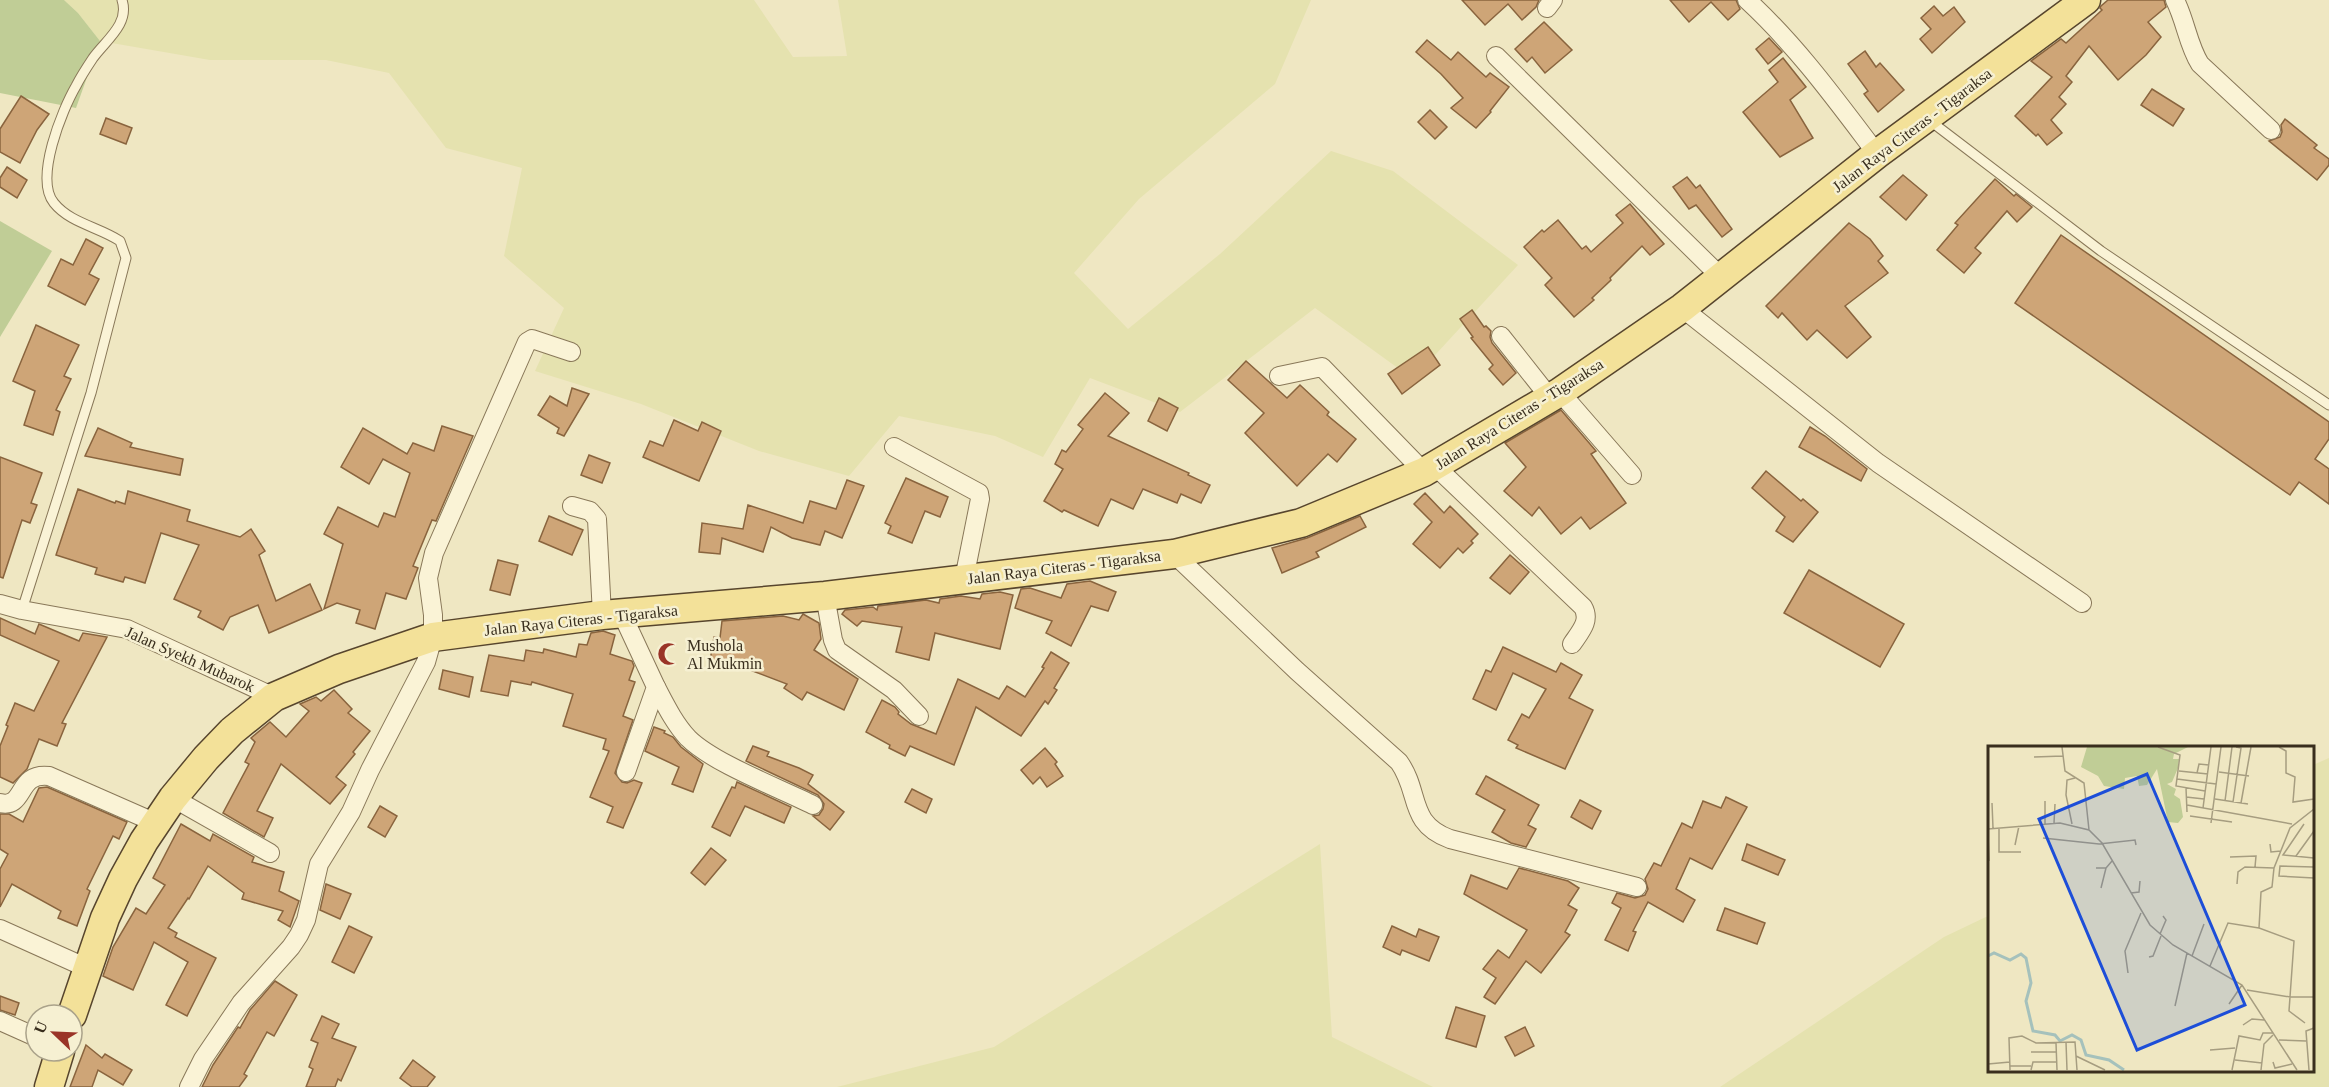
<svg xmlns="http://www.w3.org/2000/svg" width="2329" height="1087" viewBox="0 0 2329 1087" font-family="'Times New Roman',serif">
<rect width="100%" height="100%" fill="#efe7c2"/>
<g fill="#e5e2af">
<path d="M64,0H754L793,57L847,56L838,0H1311L1275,84L1139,199L1074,273L1128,329L1220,254L1331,151L1393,171L1518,265L1413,379L1315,308L1180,412L1090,378L1043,457L995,436L899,416L849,476L759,451L641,404L535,371L564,308L504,256L522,168L446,148L389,73L326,60H210L100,41L78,13Z"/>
<path d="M2329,758V1087H1720L1944,937L1990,915V1070H2312L2313,765Z"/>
<path d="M1320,844L1332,1037L1433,1087H837L994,1047Z"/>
</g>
<g fill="#c0cd96">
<path d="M0,0H64L78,13L100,41L76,108L0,93Z"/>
<path d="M0,221L52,251L0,337Z"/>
</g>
<g fill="#cea577" stroke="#89643e" stroke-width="1.5">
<path d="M1462,0H1539L1536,7L1522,20L1508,4L1485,25Z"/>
<path d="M1670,0H1736L1740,9L1728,20L1711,2L1689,22Z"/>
<path d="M2108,0H2164L2166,7L2148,22L2161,37L2146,55L2118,80L2089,46L2066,76L2072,82L2059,97L2066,104L2051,120L2062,133L2047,145L2038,134L2036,136L2015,116L2052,77L2031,61L2061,39L2066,43L2102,10L2100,8L2101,6Z"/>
<path d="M1934,6L1943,16L1954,7L1965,22L1932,53L1920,39L1931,29L1921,18Z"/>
<path d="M1544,22L1572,50L1545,73L1532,57L1527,62L1515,49Z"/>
<path d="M1769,38L1782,52L1768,64L1756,49Z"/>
<path d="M1427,40L1451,60L1458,52L1486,77L1490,73L1509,87L1490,111L1491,112L1476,128L1451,108L1463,98L1441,74L1416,52Z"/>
<path d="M1865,51L1876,67L1880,63L1904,90L1878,112L1864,94L1868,91L1848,64Z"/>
<path d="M1783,58L1806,87L1790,100L1813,138L1780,157L1743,112L1778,82L1769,70Z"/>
<path d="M2152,89L2184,109L2173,126L2141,105Z"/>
<path d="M21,96L49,114L37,130L20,163L0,152V129Z"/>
<path d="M1430,110L1447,127L1435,139L1418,122Z"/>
<path d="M106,118L132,128L126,144L100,134Z"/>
<path d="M2285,119L2317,145L2314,148L2329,159V165L2317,180L2269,141L2280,137L2282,132L2281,125Z"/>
<path d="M7,167L27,180L17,198L0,187V178Z"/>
<path d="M1903,175L1927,195L1906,220L1880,197Z"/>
<path d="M1687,177L1696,188L1700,185L1732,229L1722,237L1696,205L1689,209L1673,187Z"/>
<path d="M1995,179L2014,196L2016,194L2032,207L2017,222L2007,211L1975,248L1981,253L1964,273L1937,250L1958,225L1955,223Z"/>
<path d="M1630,204L1664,244L1650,255L1642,246L1610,278L1611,280L1592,298L1594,300L1574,317L1545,285L1552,278L1524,247L1542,230L1544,232L1558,220L1582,249L1586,246L1591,252L1623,223L1616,215Z"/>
<path d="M1849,223L1870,239L1883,256L1878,261L1888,273L1845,306L1871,337L1847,358L1817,330L1807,340L1782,313L1778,318L1766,306Z"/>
<path d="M2061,235L2329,422V439L2315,459L2329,469V504L2299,482L2290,495L2015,303Z"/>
<path d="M86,239L103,248L89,274L99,279L85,305L48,286L61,259L73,265Z"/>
<path d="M1472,310L1484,327L1486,326L1491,331L1490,337L1492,343L1516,373L1503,385L1489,369L1493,365L1471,338L1473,337L1460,319Z"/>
<path d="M36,325L79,345L64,376L71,379L56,410L60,412L53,435L24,425L35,391L13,381Z"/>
<path d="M1428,347L1440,365L1402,394L1388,374Z"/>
<path d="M1246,361L1287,398L1300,385L1329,412L1327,415L1356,439L1337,462L1328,454L1297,486L1245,433L1264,413L1228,380Z"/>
<path d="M572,388L589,394L564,436L557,433L559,428L538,415L550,396L567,406Z"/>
<path d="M1105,393L1129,413L1108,436L1189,473L1188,475L1210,485L1201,503L1181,494L1177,503L1143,489L1133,509L1111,499L1098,526L1064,510L1062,512L1044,501L1063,469L1055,464L1062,450L1066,452L1083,429L1078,425Z"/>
<path d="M1159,398L1178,408L1167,431L1148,421Z"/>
<path d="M1561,410L1596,451L1591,454L1626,503L1590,529L1581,517L1561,534L1539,507L1532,516L1504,491L1526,467L1505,443Z"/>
<path d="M674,420L698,431L702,422L721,431L699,481L643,457L650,441L663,446Z"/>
<path d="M442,426L473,436L436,521L432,520L413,566L418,568L406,599L386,593L375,629L356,623L360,610L337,603L324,609L343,544L324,534L338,507L378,527L384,513L395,517L410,473L383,459L369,484L341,467L363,428L407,454L413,443L434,451Z"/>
<path d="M1810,427L1825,436L1867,469L1861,481L1799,447Z"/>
<path d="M98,428L132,443L130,447L183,459L180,475L85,456Z"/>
<path d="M589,455L610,463L602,483L581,475Z"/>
<path d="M0,457L42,473L31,503L37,505L30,523L22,520L3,578L0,577Z"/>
<path d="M1766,471L1801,501L1803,499L1818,512L1793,542L1776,531L1785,517L1752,488Z"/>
<path d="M906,478L948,497L940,517L925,511L912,543L888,533L891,526L885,523Z"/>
<path d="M847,480L864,486L842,538L825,531L820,545L792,538L771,527L763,552L722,538L720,554L699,552L702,523L743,529L748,505L803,523L810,501L836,509Z"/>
<path d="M78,489L115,503L116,501L125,504L128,491L190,510L187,521L240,537L251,529L265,551L259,555L276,601L310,584L322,610L269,633L258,605L230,617L223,630L198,617L201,611L174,599L199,545L161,533L145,583L125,577L123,582L95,574L97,568L56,555Z"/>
<path d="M1425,493L1444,513L1450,506L1478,534L1471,541L1473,543L1463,553L1458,548L1440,568L1413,544L1432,522L1414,504Z"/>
<path d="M549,516L583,530L572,555L539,541Z"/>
<path d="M1360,516L1366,527L1316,552L1319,557L1282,573L1272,548L1307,538Z"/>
<path d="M1510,555L1529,572L1510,594L1490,578Z"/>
<path d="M498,560L518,565L510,595L490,590Z"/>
<path d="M1809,570L1904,624L1880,667L1784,613Z"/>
<path d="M1090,581L1116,592L1108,611L1091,606L1071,646L1046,633L1052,621L1015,608L1021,589L1030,588L1061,598L1067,584Z"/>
<path d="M1000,592L1013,595L1000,649L935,633L929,660L896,652L902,627L862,621L857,626L842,614L845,610L873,607L877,610L878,606L926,600L939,603L940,599L961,596L980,599L982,594Z"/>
<path d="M803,614L819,623L821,639L814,650L858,679L844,710L807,692L802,700L784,688L787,684L742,667L710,661L714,637L720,638L722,621L783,616L799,620Z"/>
<path d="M0,618L35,634L39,624L79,641L83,633L107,637L62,723L66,724L57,746L39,739L27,769L13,783L0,777V746L8,726L6,725L15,703L34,711L59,661L0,635Z"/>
<path d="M603,631L615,635L610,654L632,661L634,666L629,680L635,682L623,716L633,720L615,773L622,782L627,783L634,780L642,783L623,828L607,822L613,807L590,797L609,751L603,749L606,739L563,726L573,694L532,682L531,685L511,681L508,696L481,691L489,655L524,661L526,650L543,653L544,649L576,657L579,644L587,645L591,633Z"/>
<path d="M1503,647L1556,672L1561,663L1582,675L1569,698L1593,710L1565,769L1516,748L1518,745L1508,740L1522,714L1529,718L1546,689L1513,673L1496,710L1473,699L1486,670L1491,672Z"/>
<path d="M1051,652L1069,663L1054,688L1057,690L1048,704L1045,701L1021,736L976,707L954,765L910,746L905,756L889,748L890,745L866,732L882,700L895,707L899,712L898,714L911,724L936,734L958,679L999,699L1007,686L1025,697L1044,668L1042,667Z"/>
<path d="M443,670L473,677L469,697L439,689Z"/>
<path d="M334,690L352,709L348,713L370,731L353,752L355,754L336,777L346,785L330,804L281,764L257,811L273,818L264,837L223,813L249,764L245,762L255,742L251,738L270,722L286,737L309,711L300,704L316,697L321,701Z"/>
<path d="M654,727L665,731L664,733L673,737L681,747L703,764L693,792L672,784L679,767L645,751Z"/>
<path d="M753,746L769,752L767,756L799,768L813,775L808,784L844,812L830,830L813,816L819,815L823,809L824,804L818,795L746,761Z"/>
<path d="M1045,748L1057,762L1055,764L1063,776L1047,787L1040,777L1033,784L1021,770Z"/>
<path d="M1486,776L1539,805L1528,825L1536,829L1526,847L1511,843L1492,832L1505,810L1476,794Z"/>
<path d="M737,782L791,807L784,823L745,806L730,836L712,827L732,787L735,788Z"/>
<path d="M47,787L127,822L119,839L113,836L87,889L90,891L77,926L58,918L61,911L12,884L0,907V869L8,854L0,849V814H9L23,822L39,788Z"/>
<path d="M912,789L932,799L926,813L905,802Z"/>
<path d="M1726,797L1747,807L1712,869L1690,858L1676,889L1695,900L1683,922L1648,902L1633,931L1636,932L1628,951L1605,940L1621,908L1612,903L1617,893L1635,898L1645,895L1648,889L1645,879L1654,863L1661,866L1682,823L1692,828L1703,801L1721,808Z"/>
<path d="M1580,800L1601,811L1592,829L1571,817Z"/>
<path d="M380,806L397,816L385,837L368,827Z"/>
<path d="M181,824L210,841L213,834L254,857L252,862L284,872L279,891L299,901L290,927L278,920L283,911L242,899L244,893L208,866L189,899L188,898L168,928L177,933L175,937L216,958L187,1016L166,1005L188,962L154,942L133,990L103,976L113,947L136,908L146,914L165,885L153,878Z"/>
<path d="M1747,844L1785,860L1778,875L1742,860Z"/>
<path d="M711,848L726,860L705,885L691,873Z"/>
<path d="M1519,868L1568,881L1579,888L1568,905L1577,910L1565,932L1570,935L1541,973L1526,961L1495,1004L1484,997L1496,978L1483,969L1498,950L1509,958L1527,930L1464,894L1471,875L1507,889Z"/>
<path d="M326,884L351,894L340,919L320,910Z"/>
<path d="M1725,908L1765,923L1757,944L1717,930Z"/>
<path d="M349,926L372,937L354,973L332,962Z"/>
<path d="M1392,926L1416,937L1419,929L1439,937L1429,961L1402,950L1400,955L1383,947Z"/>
<path d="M275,981L297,995L274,1036L267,1032L244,1074L247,1076L239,1087H202L213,1065L238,1027L240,1028L250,1010Z"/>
<path d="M0,996L19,1003L15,1015L0,1010Z"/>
<path d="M1456,1007L1485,1016L1476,1047L1446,1038Z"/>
<path d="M322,1016L339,1024L332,1038L356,1047L341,1081L338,1079L335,1087H306L313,1069L309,1067L318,1043L311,1040Z"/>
<path d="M1525,1027L1534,1046L1515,1056L1505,1037Z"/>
<path d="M86,1045L102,1058L105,1054L132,1070L123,1085L98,1070L92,1087H70Z"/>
<path d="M413,1060L435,1077L427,1087H412L400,1078Z"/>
</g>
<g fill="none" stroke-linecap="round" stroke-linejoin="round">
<g stroke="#897859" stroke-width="11">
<g id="lane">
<path d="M1929,120L2101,251L2329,405"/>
<path d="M22,610L91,393L126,258L120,241C99,227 70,223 54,203C34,179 62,110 76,86C81,76 87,67 93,58C105,41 130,24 122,0"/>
</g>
</g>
<g stroke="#897859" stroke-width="20">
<g id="street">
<path d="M1747,0C1797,46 1836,100 1877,154"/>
<path d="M2175,0C2186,22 2188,45 2200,64L2271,130"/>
<path d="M1547,8L1553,0"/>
<path d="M1496,56L1721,277"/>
<path d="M1682,308L1878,463L2082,603"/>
<path d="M1501,336L1550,398"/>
<path d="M1279,376L1322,367L1424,472"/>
<path d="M1560,392L1632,475"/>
<path d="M894,447L979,493L980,499L964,579"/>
<path d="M1435,466L1583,607C1591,621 1580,632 1572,644"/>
<path d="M572,506L590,511L597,519L602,615"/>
<path d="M1174,554L1297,671L1399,762C1421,793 1407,823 1450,839L1637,887"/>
<path d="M825,596L833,640L837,650L894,690L919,716"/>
<path d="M0,604L22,610L127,629L274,697"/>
<path d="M622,614L656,687L626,772"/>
<path d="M656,687C665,704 674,723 688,738C713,763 779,788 813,805"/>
<path d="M173,798L270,853"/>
<path d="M0,803C26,809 16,772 49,776L156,823"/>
<path d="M0,929L87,968"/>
<path d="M0,1021L36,1037"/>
<path d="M189,1087L203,1059L241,1003L291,947L299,935L306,920L319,864L351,812L370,770L426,662L433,637V615L428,578L434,553L527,342L532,339L571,352"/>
</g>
</g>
<g stroke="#57452d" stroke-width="31">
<g id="primary">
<path d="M72,1015L105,918L123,879L144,841L173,798L206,758L232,731L274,697L339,669L433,637L602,615L825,596L1174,554L1301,523L1424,472L1560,392L1682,308L1877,154L2086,0"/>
<path d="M49,1087L60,1051"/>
</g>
</g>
<use href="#lane" stroke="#faf3d6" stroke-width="9"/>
<use href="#street" stroke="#faf3d6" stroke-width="18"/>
<use href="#primary" stroke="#f3e199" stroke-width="28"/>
</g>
<defs>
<g id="mosque-bare" transform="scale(1.8)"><path d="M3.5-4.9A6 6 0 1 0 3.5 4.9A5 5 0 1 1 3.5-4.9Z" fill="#9a3427" stroke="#f6f0d2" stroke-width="2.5" paint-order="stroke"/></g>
</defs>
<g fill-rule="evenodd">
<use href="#mosque-bare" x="669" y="654"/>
</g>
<g text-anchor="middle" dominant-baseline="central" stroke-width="5" stroke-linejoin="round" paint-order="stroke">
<g font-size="16" fill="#392e1d" stroke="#f6f0d2">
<text transform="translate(1912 130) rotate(-37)">Jalan Raya Citeras - Tigaraksa</text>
<text transform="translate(1519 414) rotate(-32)">Jalan Raya Citeras - Tigaraksa</text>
<text transform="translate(1064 567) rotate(-7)">Jalan Raya Citeras - Tigaraksa</text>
<text transform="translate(581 620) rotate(-6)">Jalan Raya Citeras - Tigaraksa</text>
<text transform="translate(190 659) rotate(24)">Jalan Syekh Mubarok</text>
</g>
<g font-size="16" fill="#392e1d" stroke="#f6f0d2" text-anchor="start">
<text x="687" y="645">Mushola<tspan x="687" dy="18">Al Mukmin</tspan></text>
</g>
</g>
<g transform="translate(1988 746)">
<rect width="326" height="326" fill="#efe7c2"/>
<path d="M99,1H200L186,8L185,13H191L190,22L184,36L179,38L188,43L186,49L192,53L195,71L190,77L180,76L169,23L159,39L151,40L149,30L137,32L136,43L116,40L110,30L93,21Z" fill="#c0cd96"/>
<path fill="none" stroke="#a5c1bc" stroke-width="3" d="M0,210L6,207L22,214L33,208L38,212L43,237L38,255L45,285L67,289L72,295L84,289L93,294L98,309L121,314L136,324"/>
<path fill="none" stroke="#a69d80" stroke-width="1.5" d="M74,1L77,25L96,37L101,84M170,1L192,9L188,40L217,45M291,1L298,5V27L307,31L305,56L326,53M46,11L75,10M191,25L220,28M231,26L261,30M209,27L211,18L221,19M189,33L228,38M198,42L199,66M198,51L216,53M227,53L260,58M57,55V78M237,55L244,1M245,56L253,2L248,1M4,57L5,82M253,57L263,1M199,59L304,78M215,62L223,1M202,70L244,76M66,77L67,58M223,77L233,1M84,78L78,49L79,34L87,32M316,78L295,109L326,112M11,82V106H33M0,83L72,77L101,84L114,97L162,179L185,199L254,239L309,324M0,89L1,115M55,92L111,98L147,94L148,99M282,98L283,106L293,105M27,99L31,80M308,110L326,85M242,111L268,110L267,121M326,121L292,120L291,130L326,132M108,122H118L124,115M249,138L250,126L257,121L286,122M113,142L118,122M143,147L151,146L152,135M172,188L178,174L175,170M204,210L216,178M161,211L165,210L173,190M222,220L240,177L271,182M140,227L137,205L153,167M259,244L302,251L306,195L271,182L273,146L284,141L286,122L302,82L326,63M241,258L254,239M187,260L199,207M317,277L301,265L302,251H326M255,279L264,273L276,274M291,294L318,295M78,296L79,324M68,297L69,324M222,304L247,302M43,306H69M88,310L117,324M247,314L274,317M285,316L287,322L304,318M0,318L22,316M22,320H43M22,324L21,292L34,290L48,297L87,296L89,324M43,324L45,316H69M244,324L251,290L272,294L275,287H285M273,324L276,298L285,289M321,324L318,285L326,282"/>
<path fill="#1d4ed8" fill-opacity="0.15" stroke="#1d4ed8" stroke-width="3" d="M159,28L257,259L149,304L51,73Z"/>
<rect width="326" height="326" fill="none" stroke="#392e1d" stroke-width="3"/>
</g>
<g transform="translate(54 1033) rotate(293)"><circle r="28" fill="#f6f0d2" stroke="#aaa28a" stroke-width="1.5"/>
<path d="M0-4.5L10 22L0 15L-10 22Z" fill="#9a3427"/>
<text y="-9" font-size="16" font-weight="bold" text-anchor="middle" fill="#392e1d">U</text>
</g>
</svg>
